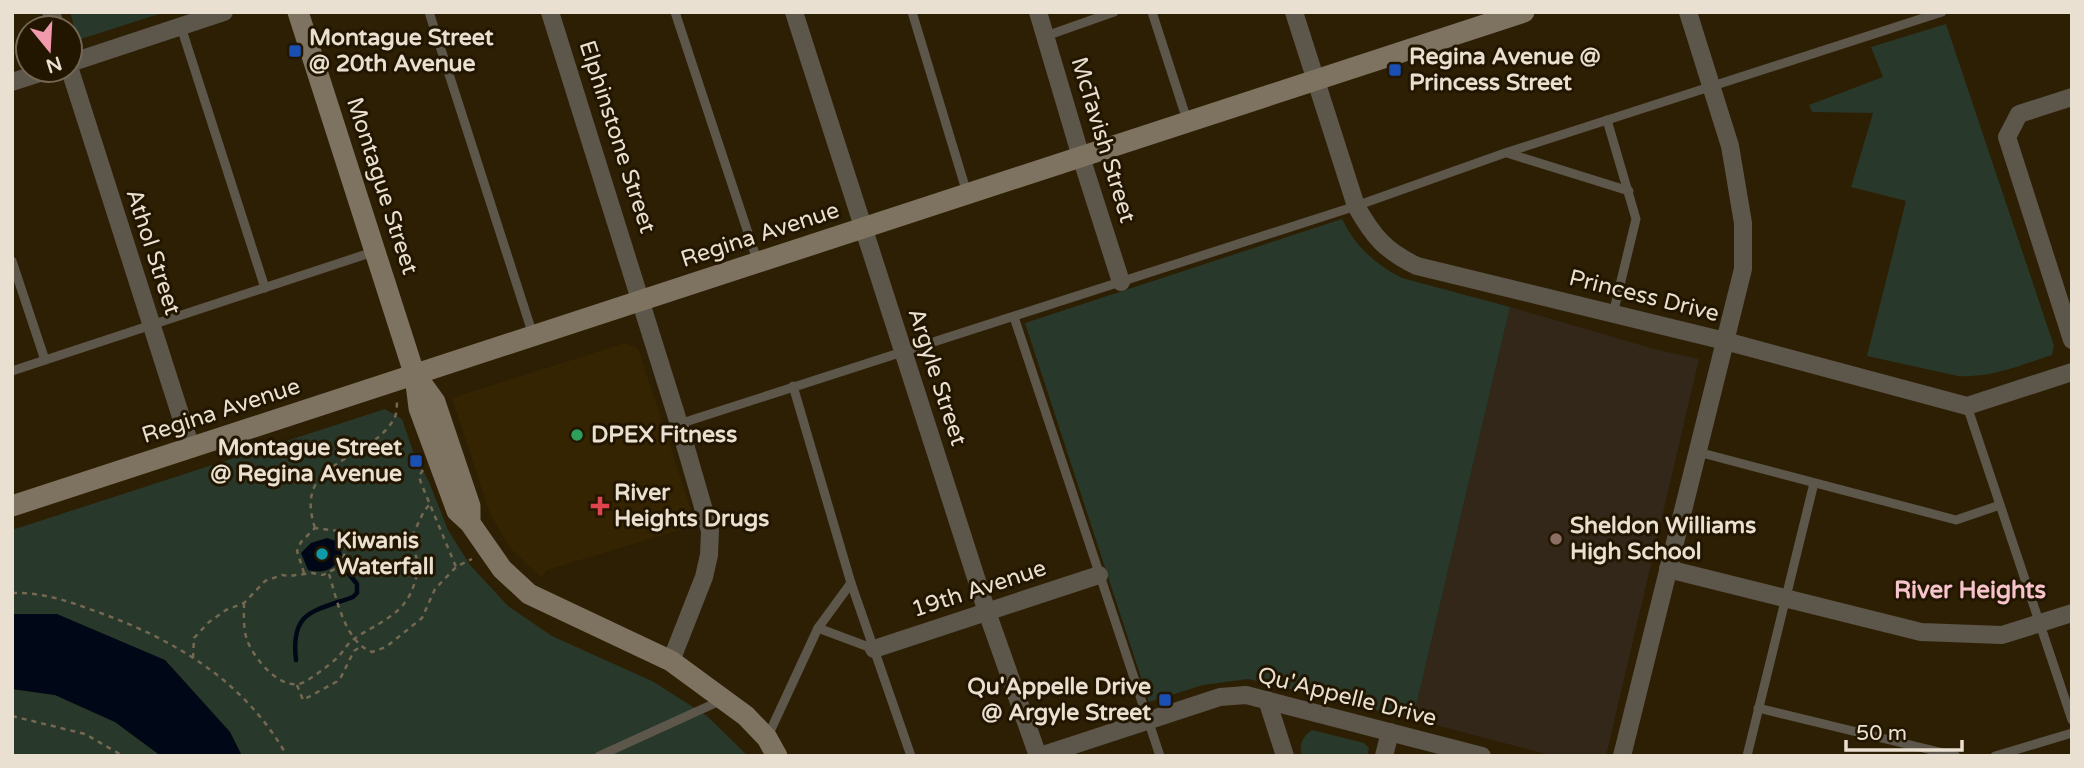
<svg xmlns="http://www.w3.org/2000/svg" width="2084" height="768" viewBox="0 0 2084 768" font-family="'Varela Round',sans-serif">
<rect width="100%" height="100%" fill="#2d1f04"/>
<path fill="#352401" d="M625,343L638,348L696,525L547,570L542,578L512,550L490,514L452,398Z"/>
<path fill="#332719" d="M1510,307L1654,349L1699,359L1606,756H1554L1413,719Z"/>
<g fill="#28382a">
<path d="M70,12H165L78,40Z"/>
<path d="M1946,24L2054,346L2052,355C2021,365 1991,378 1958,376L1867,356L1906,201L1851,187L1873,113L1812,112L1809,105L1883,77L1871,47Z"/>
<path d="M1342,219C1356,247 1375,264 1402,278L1510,307L1413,719L1248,679L1203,685L1149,702L1025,323Z"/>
<path d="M385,409L402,419L413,451L429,482L448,530L470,565L508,606L552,636L654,682L707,716L748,756H242L230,732L165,660L12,614V530Z"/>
<path d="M12,689L55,695L115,722L161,756H12Z"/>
<path d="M1312,730L1364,743L1369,748L1367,756H1302C1298,745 1303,736 1312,730Z"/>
</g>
<g fill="#000818">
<path d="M327,538L339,542L342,555C334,570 324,574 308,570L301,553L311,543Z"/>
<path d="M12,614H57L165,660L230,732L242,756H161L115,722L55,695L12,689Z"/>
</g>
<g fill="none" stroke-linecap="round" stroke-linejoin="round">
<path stroke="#000818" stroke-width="4.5" d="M296,660C290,610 315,611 353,597L357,593V584L344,568"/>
<g stroke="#746851" stroke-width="2.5" stroke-dasharray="5 5" stroke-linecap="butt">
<path d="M423,470L419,476L421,483L456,567"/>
<path d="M315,528C292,458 367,465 394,419C397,414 397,405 397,398"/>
<path d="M408,545L424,511L431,503"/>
<path d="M304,573L297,551L301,542L315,528"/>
<path d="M329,574C337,600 345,642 372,652L386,647L422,618L435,589L456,567L472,559"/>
<path d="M12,593C42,592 68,601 95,611C174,639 245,681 287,756"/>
<path d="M244,603C244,615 243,628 247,640C254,659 283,695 306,681C316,675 328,666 336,659C343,653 346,644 354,639C372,626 396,618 408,598C413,590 415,582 417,573C424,531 370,537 346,549"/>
<path d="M193,658L194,638L209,622L226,610L244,603L265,581L282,575L289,576L312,573L323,575L341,566L346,549L339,531L315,528"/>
<path d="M297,685L303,700L336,682L340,679L354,651L360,647"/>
<path d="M12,716L85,734L123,756"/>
</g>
<g stroke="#5d564b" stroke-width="9">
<path d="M429,12L533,335"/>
<path d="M675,12L758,263"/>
<path d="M912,12L967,193"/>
<path d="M1152,12L1187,120"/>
<path d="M181,27L265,288"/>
<path d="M1046,36L1114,12"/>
<path d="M1607,120L1636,219L1613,314"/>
<path d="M1507,153L1629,191"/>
<path d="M12,261L45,360"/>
<path d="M1014,317L1160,756"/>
<path d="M12,371L376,251"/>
<path d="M793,386L851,583L911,756"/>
<path d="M1967,406L2072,720"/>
<path d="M679,424L1356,206L1505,153L1942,12"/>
<path d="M1698,452L1956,520L2000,505"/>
<path d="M818,628L874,649"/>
<path d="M1758,708L1956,756"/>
<path d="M767,738L818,628L851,583"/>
<path d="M599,756L722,700"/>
<path d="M1747,756L1814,483"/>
<path d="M1995,756L2072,733"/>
</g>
<g stroke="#5d564b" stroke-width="18">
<path d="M51,12L56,28"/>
<path d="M550,12L679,424L710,531L709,555L704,577L671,661"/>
<path d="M794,12L987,612L1038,756"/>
<path d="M1038,12L1081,157L1121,282"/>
<path d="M1294,12L1356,206C1373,236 1385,251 1417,266L1725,341L1967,406L2072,372"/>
<path d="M70,63L224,12"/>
<path d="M70,70L191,448"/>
<path d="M12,82L49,70"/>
<path d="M2072,97L2019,114L2007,137L2072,340"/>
<path d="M1668,569L1921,632L2002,635L2072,613"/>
<path d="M874,649L1099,575"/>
<path d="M1267,700L1285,756"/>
<path d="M1040,756L1220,697L1246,695L1482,756"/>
<path d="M1384,756L1390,732"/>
<path d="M1622,756L1743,269V223L1730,146L1688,12"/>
</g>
<g stroke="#7e7361" stroke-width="21">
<path d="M298,12L415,376L419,408L457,511L470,523L502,569L529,594L671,661L746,716L767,738L777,756"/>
<path d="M417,377L435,402L470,506V519"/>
<path d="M12,506L1524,12"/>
</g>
</g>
<g fill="#1a4fb4" stroke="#231600" stroke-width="2.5">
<rect x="288" y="44" width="14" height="14" rx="3.5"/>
<rect x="1388" y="63" width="14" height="14" rx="3.5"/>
<rect x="409" y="454" width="14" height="14" rx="3.5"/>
<rect x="1158" y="693" width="14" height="14" rx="3.5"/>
</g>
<circle fill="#2e9e5b" stroke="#231600" stroke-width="2.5" cx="577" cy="435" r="7"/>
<path fill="#e0444e" stroke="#231600" stroke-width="2.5" d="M596.5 495.5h7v7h7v7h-7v7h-7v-7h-7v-7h7z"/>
<circle fill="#8d6e63" stroke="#231600" stroke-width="2.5" cx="1556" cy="539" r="7"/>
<circle fill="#0f9aa8" stroke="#231600" stroke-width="2.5" cx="322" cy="554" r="7"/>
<g text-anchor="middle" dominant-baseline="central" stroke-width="6" stroke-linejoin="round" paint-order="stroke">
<g font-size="23" font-weight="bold" fill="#e9e0d1" stroke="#231600" text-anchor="start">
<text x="309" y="38">Montague Street<tspan x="309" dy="26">@ 20th Avenue</tspan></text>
<text x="1409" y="57">Regina Avenue @<tspan x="1409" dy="26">Princess Street</tspan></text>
<text x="591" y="435">DPEX Fitness</text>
<text x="402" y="448" text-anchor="end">Montague Street<tspan x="402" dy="26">@ Regina Avenue</tspan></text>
<text x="614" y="493">River<tspan x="614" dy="26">Heights Drugs</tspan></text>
<text x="1570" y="526">Sheldon Williams<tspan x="1570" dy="26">High School</tspan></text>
<text x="336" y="541">Kiwanis<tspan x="336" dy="26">Waterfall</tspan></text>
<text x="1151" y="687" text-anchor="end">Qu'Appelle Drive<tspan x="1151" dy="26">@ Argyle Street</tspan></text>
</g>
<g font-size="23" fill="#e9e0d1" stroke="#231600">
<text transform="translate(617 137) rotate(72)">Elphinstone Street</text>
<text transform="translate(1103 140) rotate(73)">McTavish Street</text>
<text transform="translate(382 186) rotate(72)">Montague Street</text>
<text transform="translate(760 235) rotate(-18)">Regina Avenue</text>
<text transform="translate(153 252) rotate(72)">Athol Street</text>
<text transform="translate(1644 296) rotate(14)">Princess Drive</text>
<text transform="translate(937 377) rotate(72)">Argyle Street</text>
<text transform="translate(221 411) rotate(-18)">Regina Avenue</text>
<text transform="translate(979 589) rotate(-18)">19th Avenue</text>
<text transform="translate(1347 697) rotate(14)">Qu'Appelle Drive</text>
</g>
<g font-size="24" font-weight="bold" fill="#f7c4cd" stroke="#231600">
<text x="1970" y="590">River Heights</text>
</g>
</g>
<rect width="2084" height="768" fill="none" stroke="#e9e0d1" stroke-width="28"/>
<g transform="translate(49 49) rotate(162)"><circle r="33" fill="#231600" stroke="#726754" stroke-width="2"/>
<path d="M0-5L12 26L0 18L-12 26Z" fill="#f29aad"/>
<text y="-10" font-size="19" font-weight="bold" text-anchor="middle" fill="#e9e0d1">N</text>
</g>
<path d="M1846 740v10h116v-10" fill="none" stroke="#e9e0d1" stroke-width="3.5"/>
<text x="1856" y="740" font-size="21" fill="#e9e0d1" stroke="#231600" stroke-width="5" paint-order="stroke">50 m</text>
</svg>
